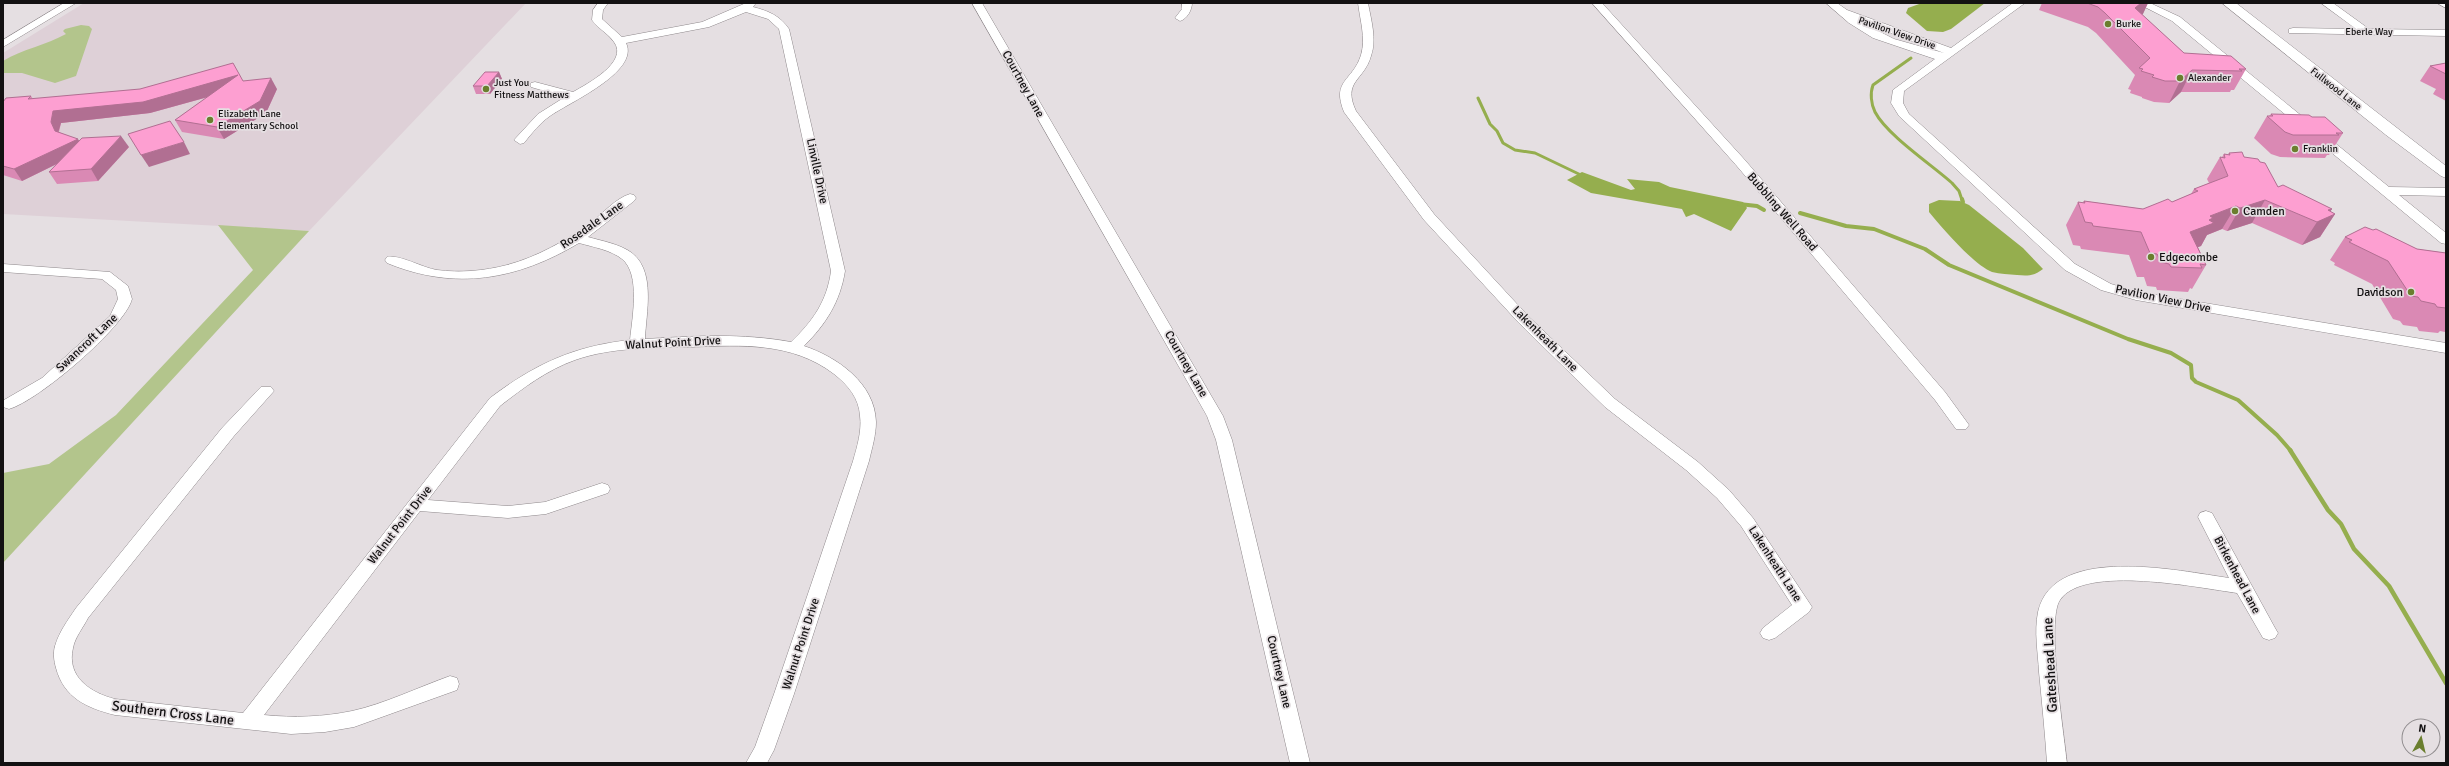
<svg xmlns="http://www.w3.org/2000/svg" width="2449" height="766" viewBox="0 0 2449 766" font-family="Signika,sans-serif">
<rect width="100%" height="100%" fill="#e5dfe2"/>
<path fill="#ded0d7" d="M84,3H526L309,231L3,214V53Z"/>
<g fill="#b3c58c">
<path d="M81,25L89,26L92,29L76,76L55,83L22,73H3V61C23,49 46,45 66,34L63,31L65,29Z"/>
<path d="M218,225L309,231L3,563V473L49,464L116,415L253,270Z"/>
</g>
<g fill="#95ae4e">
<path d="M1922,3H1985L1951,29L1943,32L1927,31L1906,13L1908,8Z"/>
<path d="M1582,172L1631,190L1635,189L1627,179L1659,182L1670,187L1743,202L1747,208L1731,231L1694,214L1686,217L1682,209L1591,193L1567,180Z"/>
<path d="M1939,200L1960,201L1969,205L2023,248L2043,269C2034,276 2028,276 2017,275C2009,274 2000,274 1992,272C1974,265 1942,228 1929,212V204Z"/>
</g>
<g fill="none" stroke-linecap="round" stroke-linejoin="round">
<g stroke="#95ae4e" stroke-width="3">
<path d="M1911,58L1873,85C1870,93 1871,104 1875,112C1887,135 1932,165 1952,183L1959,191L1962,200"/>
<path d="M1478,98L1490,124L1497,131L1503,143L1515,150L1535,153L1583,176"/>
</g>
<g stroke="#95ae4e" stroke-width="4">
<path d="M1962,199L1963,202"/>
<path d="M1739,204L1757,206L1764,210"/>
<path d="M1800,213L1846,226L1874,229L1925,249L1949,265L2128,339L2171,353L2191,365L2192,378L2196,382L2238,400L2277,435L2291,451"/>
</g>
<path stroke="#95ae4e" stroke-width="4.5" d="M2290,450L2328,510L2341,524L2354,549L2389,586L2446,683"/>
<g stroke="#8e888b" stroke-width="1">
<g id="minor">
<path d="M64,3H76L3,47V40Z"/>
<path d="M598,3H608L603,10L602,19L622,37L702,22L746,3H756L753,7C769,11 780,16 789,29L845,271C840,302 826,324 804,346C837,357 875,383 876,422C876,435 872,448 869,461L794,694L774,750L767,763H746L755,747L774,694L853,461C857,447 862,431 860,416C859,398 848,385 834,374C792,342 742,345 692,347C653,348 612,347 575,360C547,370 523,388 500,406L428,500L508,506L545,502L602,483L608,485L610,489L608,493L546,514L508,518L420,511L264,715C294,718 323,717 352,711C384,704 419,687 450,676L457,678L459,684L457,690L354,727L325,732L291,734L115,715C87,708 64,698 56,668C54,661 53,653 55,646C59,632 68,620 76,608L222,428L261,387H271L274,391L234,436L88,618C83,628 75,637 73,648C66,677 91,693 115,699L243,713L490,398C535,364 574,346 630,340C632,319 641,274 622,259C611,250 593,247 579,243C517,280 455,291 387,263L385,260L387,257C399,254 423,268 437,270C460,273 484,271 507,265C537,257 565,241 591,223C602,214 616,198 630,194L634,195L636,198L634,201L588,237C602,241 620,244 632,253C656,272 646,313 645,339C693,336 743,333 791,342C813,321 827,301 831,271L779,29L768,19L746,12L709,27L626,43C640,72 568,103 550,116C540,123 532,133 524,143L520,144L514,140L538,114L565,97L531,87V83L535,82L573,92C587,84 629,62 614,42C608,33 598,29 592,20L593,10Z"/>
<path d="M972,3H982L1223,416L1232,440L1310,763H1290L1216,440L1207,416Z"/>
<path d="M1182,3H1192C1192,10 1187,19 1180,21L1175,18L1182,9Z"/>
<path d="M1358,3H1368C1371,20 1377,39 1371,56C1364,81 1342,81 1356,111L1434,214L1529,317L1615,399L1698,462L1729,490L1753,518L1812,607L1809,612L1775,638L1769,640L1763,638L1760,633L1763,628L1792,605L1741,526L1717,498L1686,470L1605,407L1519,323L1424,220L1344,112C1331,80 1353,81 1361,55C1366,38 1360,20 1358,3Z"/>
<path d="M1592,3H1602L1744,159L1945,392L1969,425L1966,429H1956L1935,400L1736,165Z"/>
<path d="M1826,3H1837L1847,10L1951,48L2013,3H2025L1904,91L1903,103L1909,114L2075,264L2111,284L2138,292L2446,343V353L2136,300L2101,290L2065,270L1899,116L1891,103L1893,90L1935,59L1873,38L1849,23ZM1861,22L1944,53L1894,39Z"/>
<path d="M2137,3H2150L2180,17L2389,187L2446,188V196L2399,195L2446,233V244L2441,243L2172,21Z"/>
<path d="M2321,3H2333L2369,29L2446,30V36L2289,33V29L2293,28L2356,29Z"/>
<path d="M2437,3H2446V8Z"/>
<path d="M3,264L110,272L128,286L132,299C125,327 38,401 9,409L3,407L4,400L42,378L110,316L118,299L116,290L102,279L3,272Z"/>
<path d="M2206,511L2212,513L2275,628L2278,633L2275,638L2269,640L2263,638L2237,593C2200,588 2084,564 2060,600C2046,620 2064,733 2067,763H2047C2045,733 2042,703 2039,672C2038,652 2034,632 2038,612C2053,543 2180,571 2229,578L2198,517L2200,513Z"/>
</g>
</g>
<g stroke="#8e888b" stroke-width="1">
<path id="tertiary" d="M2222,3H2236L2446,166V178L2441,176L2386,135Z"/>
</g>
<use href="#minor" fill="#fff" fill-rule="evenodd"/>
<use href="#tertiary" fill="#fff" fill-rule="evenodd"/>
</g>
<g fill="#da89b4">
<path d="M2042,3H2148L2142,15L2184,53L2246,69L2234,90H2231L2230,92H2181L2169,103L2154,102L2142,98V97L2130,93L2131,90L2128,89L2135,75L2096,33L2088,27L2039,10Z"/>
<path d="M2446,63V101L2433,94L2436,89L2420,81L2430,66Z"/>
<path d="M499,72L502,79L490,94H476L473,86Z"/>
<path d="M243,81L277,89L266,113L224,139L182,132L175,120L208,97L150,113L61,123L59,132L79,141L129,147L98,181L57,184L49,172L57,164L22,181L3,175V102L31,96L33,99Z"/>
<path d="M2271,114L2312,117L2343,133L2329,155H2327L2325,158L2280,157L2271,154L2254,138L2267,116H2269Z"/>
<path d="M2229,153L2244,157L2260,162L2278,187L2335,214L2320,237L2302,245L2252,223L2227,231L2222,229L2207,235L2201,246L2198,247L2206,265L2192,289L2190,288L2188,292L2157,290L2156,287L2147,286L2144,277H2137L2129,255L2081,249L2080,246L2073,245L2066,225L2078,202L2082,203L2084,201L2143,209L2172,202L2191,194L2194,189L2209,183L2207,179L2220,157H2222L2224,154L2228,155Z"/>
<path d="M2373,230L2417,249L2446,253V331L2445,332L2440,331L2438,333L2419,331L2417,327L2403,325L2400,321L2393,319L2372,284L2334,265L2335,263L2330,260L2345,237Z"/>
</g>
<g fill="#b16f92">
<path d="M2141,3H2148L2143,14L2125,28L2135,8Z"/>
<path d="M2192,70L2181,92L2169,103L2180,81Z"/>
<path d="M499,72L502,79L490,94L487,86Z"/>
<path d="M238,75L244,87L150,113L61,123L58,133L55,131L51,122L53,111Z"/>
<path d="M271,78L277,89L266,113L224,139L217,127Z"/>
<path d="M121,136L129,147L98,181L91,169Z"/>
<path d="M78,139L85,150L22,181L14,169Z"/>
<path d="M184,142L190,154L149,167L141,155Z"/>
<path d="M2265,200L2252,223L2227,231L2240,208Z"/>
<path d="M2236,206L2222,229L2207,235L2201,246L2177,255L2190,232L2210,216Z"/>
<path d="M2332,209L2326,218L2335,214L2320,237L2302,245L2317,222L2328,210Z"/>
</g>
<g fill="#fd9fd1" stroke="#b16f92">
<path d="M2087,3H2141L2135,8L2184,53L2231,56L2246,69H2239L2242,71L2192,70L2180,81H2165L2152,77L2154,75L2141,71L2143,69L2139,68L2150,58L2105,13L2098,7Z"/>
<path d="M233,63L243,81L271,78L260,101L217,127L175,120L238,75L143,102L53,111L51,122L55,131L78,139L14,169L3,166V102L6,98L31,96L28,99L140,89Z"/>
<path d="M2446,63V74L2430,66Z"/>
<path d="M485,72H499L487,86H473Z"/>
<path d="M2271,114L2309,115L2312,117H2325L2343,133H2336L2339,135H2293L2285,132L2267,116H2273Z"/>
<path d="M170,121L184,142L141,155L128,134Z"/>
<path d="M121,136L91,169L49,172L82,138Z"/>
<path d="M2242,152L2244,157L2258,159L2260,162L2265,163L2278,187L2283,185L2332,209L2328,210L2335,214L2317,222L2265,200L2240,208L2236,206L2210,216L2213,218L2209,220L2214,223L2190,232L2206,265L2200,264L2202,268L2171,267L2169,264L2161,262L2157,254L2150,253L2141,232L2093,226L2092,223L2085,222L2078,202L2085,203L2084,201L2143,209L2168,199L2172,202L2198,191L2194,189L2228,176L2220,157L2225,158L2224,154L2230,155L2229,153Z"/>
<path d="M2365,227L2373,230L2376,229L2417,249L2446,253V308L2437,307L2435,304L2421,301L2418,297L2411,296L2388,261L2349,242L2352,240L2345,237Z"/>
</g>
<g fill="#6a7e2e" stroke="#e5dfe2" stroke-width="1.5">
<circle cx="2108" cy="24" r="4"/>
<circle cx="2180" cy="78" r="4"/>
<circle cx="486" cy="89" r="4"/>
<circle cx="210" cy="120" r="4"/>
<circle cx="2295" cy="149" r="4"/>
<circle cx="2235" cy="211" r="4"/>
<circle cx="2151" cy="257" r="4"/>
<circle cx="2411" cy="292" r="4"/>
</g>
<g text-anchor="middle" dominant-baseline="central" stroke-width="3.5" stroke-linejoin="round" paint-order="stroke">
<g font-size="10" fill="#131112" stroke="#e5dfe2" text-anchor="start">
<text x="2116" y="24">Burke</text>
<text x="2188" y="78">Alexander</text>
<text x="494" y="83">Just You<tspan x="494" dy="12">Fitness Matthews</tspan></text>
<text x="218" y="114">Elizabeth Lane<tspan x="218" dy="12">Elementary School</tspan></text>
<text x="2303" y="149">Franklin</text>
</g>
<g font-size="10" fill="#131112" stroke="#e5dfe2">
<text x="2369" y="32">Eberle Way</text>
<text transform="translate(1897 33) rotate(19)">Pavilion View Drive</text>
<text transform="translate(2336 89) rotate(38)">Fullwood Lane</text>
</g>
<g font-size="12" fill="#131112" stroke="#e5dfe2">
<text transform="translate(1023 84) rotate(61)">Courtney Lane</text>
<text transform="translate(817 171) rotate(78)">Linville Drive</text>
<text transform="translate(1782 212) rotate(49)">Bubbling Well Road</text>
<text transform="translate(592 225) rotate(-35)">Rosedale Lane</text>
<text transform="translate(2163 299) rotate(12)">Pavilion View Drive</text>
<text transform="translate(1545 339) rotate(45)">Lakenheath Lane</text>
<text transform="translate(87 343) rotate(-43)">Swancroft Lane</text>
<text transform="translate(673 343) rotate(-3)">Walnut Point Drive</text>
<text transform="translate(1186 364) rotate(60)">Courtney Lane</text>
<text transform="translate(400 525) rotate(-52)">Walnut Point Drive</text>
<text transform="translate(1775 564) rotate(57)">Lakenheath Lane</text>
<text transform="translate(2237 575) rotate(62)">Birkenhead Lane</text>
<text transform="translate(801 644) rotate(-72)">Walnut Point Drive</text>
<text transform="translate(1279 672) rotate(77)">Courtney Lane</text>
</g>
<g font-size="12" fill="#131112" stroke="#e5dfe2" text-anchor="start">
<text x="2243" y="211">Camden</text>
<text x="2159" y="257">Edgecombe</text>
<text x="2403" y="292" text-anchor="end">Davidson</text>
</g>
<g font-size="14" fill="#131112" stroke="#e5dfe2">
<text transform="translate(2050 665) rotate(-93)">Gateshead Lane</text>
<text transform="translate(173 713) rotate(7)">Southern Cross Lane</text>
</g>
</g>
<rect width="2449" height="766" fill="none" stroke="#131112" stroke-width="8"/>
<g transform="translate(2421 738) rotate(8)"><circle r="19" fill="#e5dfe2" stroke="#918d8f"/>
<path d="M0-3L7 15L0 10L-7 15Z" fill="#6a7e2e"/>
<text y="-6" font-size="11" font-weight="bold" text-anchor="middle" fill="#131112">N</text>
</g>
</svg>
